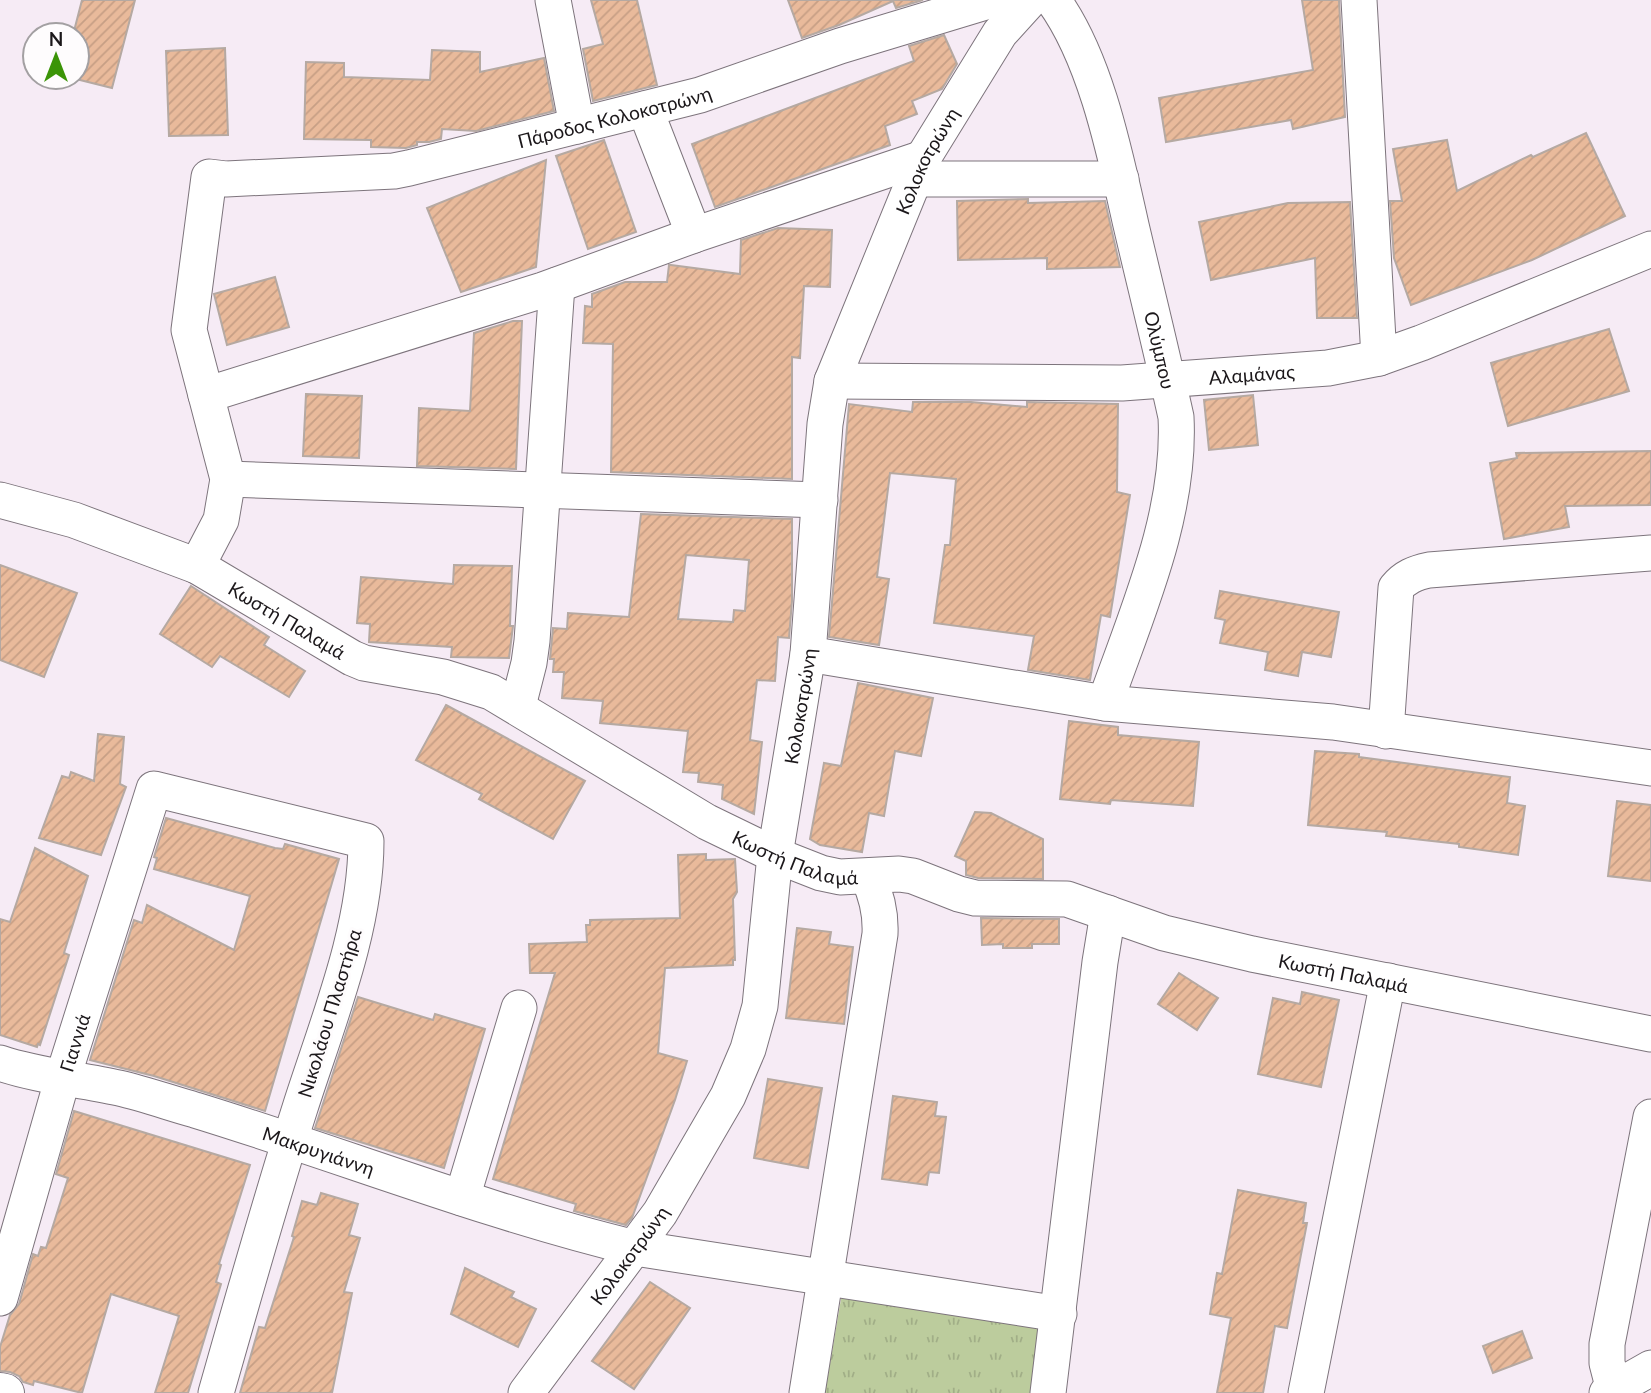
<svg xmlns="http://www.w3.org/2000/svg" width="1651" height="1393" viewBox="0 0 1651 1393" font-family="Lato,sans-serif">
<defs>
<pattern id="park-tufts" width="24" height="20" patternUnits="userSpaceOnUse" patternTransform="scale(1.75)"><rect width="24" height="20" fill="#bccc9d"/><path d="M3 7l-1-3M5 7V3M7 7l1-3M15 17l-1-3M17 17v-4M19 17l1-3" fill="none" stroke="#a1ae87"/></pattern>
<pattern id="building-hatch" width="6" height="6" patternUnits="userSpaceOnUse" patternTransform="scale(1.75)"><rect width="6" height="6" fill="#e9ba9b"/><path d="M-1 1l2-2M0 6l6-6M5 7l2-2" fill="none" stroke="#c79f85"/></pattern>
</defs>
<rect width="100%" height="100%" fill="#f6ebf5"/>
<path fill="url(#park-tufts)" d="M842,1293L1044,1327L1035,1393H825Z"/>
<g fill="url(#building-hatch)" stroke="#b5a9a2" stroke-width="2" fill-rule="evenodd">
<path d="M82,0H135L112,88L68,77H77V35H73Z"/>
<path d="M591,0H637L657,85L593,101L583,49L603,44Z"/>
<path d="M788,0H923L896,8L893,1L839,25L802,38Z"/>
<path d="M1302,0H1339L1345,117L1293,129L1291,120L1166,142L1159,98L1313,70Z"/>
<path d="M944,35L957,64L942,89L912,101L917,114L885,126L890,145L715,207L692,144L914,61L909,46Z"/>
<path d="M225,48L228,135L169,136L166,51Z"/>
<path d="M432,50L480,52V72L544,58L554,111L476,131L442,129L441,139L429,142H417V145L406,148L371,147V140L304,139L306,62L344,63V77L430,80Z"/>
<path d="M1586,133L1625,216L1532,260L1411,305L1394,258L1390,201H1402L1393,149L1447,140L1457,191L1531,155L1533,157Z"/>
<path d="M604,140L636,232L588,249L556,156Z"/>
<path d="M546,160L536,267L461,292L427,208Z"/>
<path d="M1028,199V203L1105,201L1120,267L1047,269V258L958,260L957,201Z"/>
<path d="M1350,202L1357,318H1317L1315,258L1211,280L1199,222L1288,203Z"/>
<path d="M778,228L832,230L830,287L804,286L800,358L792,357V479L611,472L613,344L583,343L585,306L592,307V294L625,282H667L669,265H671L740,274L741,240Z"/>
<path d="M275,277L289,327L227,345L214,294Z"/>
<path d="M513,321H522L516,469L417,466L419,408L470,411L474,333Z"/>
<path d="M1609,329L1629,391L1508,426L1491,363Z"/>
<path d="M306,394L362,396L359,458L303,456Z"/>
<path d="M1253,395L1258,445L1209,450L1204,400Z"/>
<path d="M913,402H971L1027,407V402L1118,404L1117,492L1130,495L1110,617L1101,615L1090,680L1028,670L1034,636L934,623L945,545H950L956,479L890,473L877,577L889,579L879,645L829,637L849,404L912,412Z"/>
<path d="M1651,451V505L1565,506L1569,527L1504,539L1490,463L1517,458L1516,453Z"/>
<path d="M641,514L792,519V601L789,638L778,637L775,681L757,680L750,740L762,742L754,814L722,799L723,785L698,782L699,773L683,772L688,731L600,723L603,701L562,698L564,672H553L554,659H550L553,628L567,629L568,613L629,617ZM686,555L749,560L745,611L734,610L733,622L678,619Z"/>
<path d="M0,565L77,593L44,677L0,660Z"/>
<path d="M454,565L512,566L510,626H513L509,658L451,657L452,647L369,642L370,624L357,623L361,577L453,584Z"/>
<path d="M191,586L269,637L264,645L305,671L289,697L220,656L212,667L160,634Z"/>
<path d="M1220,591L1339,612L1331,657L1302,652L1298,676L1265,670L1268,652L1220,643L1225,620L1215,618Z"/>
<path d="M858,683L933,698L921,756L895,751L884,816L869,813L862,852L820,845L810,839L824,763L841,766Z"/>
<path d="M446,705L585,781L553,839L479,799L482,794L416,760Z"/>
<path d="M1069,721L1118,727V735L1199,742L1193,806L1111,800L1110,804L1060,799Z"/>
<path d="M98,734L124,737L120,784L126,787L101,855L39,838L62,776L69,778L71,772L94,781Z"/>
<path d="M1315,751L1359,754V757L1510,777L1507,803L1525,806L1518,855L1459,847V844L1386,836L1387,832L1308,825Z"/>
<path d="M1617,801L1651,805V881L1608,876Z"/>
<path d="M975,812L991,813L1043,839V879L978,878L966,875V861L955,856Z"/>
<path d="M166,818L275,848L283,849L285,844L339,859L265,1111L154,1076L90,1060L134,920L142,923L147,905L234,950L250,896L154,869L157,858L154,857Z"/>
<path d="M35,848L88,876L64,953L69,955L40,1045L38,1044L37,1047L0,1035V919L10,922Z"/>
<path d="M706,854V860L735,859L737,892L733,899L735,960H733V965L665,968L658,1053L687,1061L675,1100L632,1218L626,1225L585,1214L574,1211L576,1204L493,1179L555,973H530L529,944L587,942L586,925H590V920L680,918L678,855Z"/>
<path d="M981,918L1059,919V944H1032V948H1003V944L982,945Z"/>
<path d="M797,928L831,932L829,944L853,947L844,1024L786,1018Z"/>
<path d="M1179,973L1218,998L1197,1030L1158,1004Z"/>
<path d="M1302,992L1339,1000L1321,1087L1258,1074L1273,998L1300,1004Z"/>
<path d="M358,997L433,1020L435,1014L485,1029L444,1168L315,1128Z"/>
<path d="M768,1079L822,1088L808,1168L754,1158Z"/>
<path d="M893,1096L937,1102L935,1116L946,1117L939,1173L929,1172L927,1185L882,1179Z"/>
<path d="M74,1111L250,1165L219,1264L221,1265L216,1282L221,1284L188,1393H155L179,1316L111,1294L82,1393L34,1381L33,1385L23,1382L19,1376L10,1372L0,1371V1347L10,1315L19,1304L33,1254L38,1256L41,1247L46,1248L68,1178L56,1174Z"/>
<path d="M1238,1190L1306,1203L1303,1223H1307L1287,1328L1275,1326L1263,1393H1217L1231,1318L1210,1314L1217,1273L1222,1274Z"/>
<path d="M321,1193L358,1204L349,1235L360,1238L344,1292L352,1293L332,1393H240L259,1327L265,1328L294,1237L292,1236L302,1201L317,1205Z"/>
<path d="M465,1268L514,1292L511,1297L536,1309L518,1347L451,1314Z"/>
<path d="M650,1282L690,1308L634,1389L592,1361Z"/>
<path d="M1522,1331L1532,1358L1493,1373L1483,1346Z"/>
</g>
<g fill="none" stroke-linecap="round" stroke-linejoin="round">
<g stroke="#7d747c" stroke-width="37">
<g id="minor">
<path d="M553,0L577,126"/>
<path id="s1" d="M1053,0C1096,59 1115,154 1131,225C1146,289 1162,353 1176,417C1181,515 1137,612 1105,703"/>
<path d="M1359,0L1379,358"/>
<path d="M645,109L694,235"/>
<path d="M913,179H1121"/>
<path id="s2" d="M832,381L1122,383L1328,368L1379,358L1421,343L1651,249"/>
<path d="M206,395L543,290L694,235L923,158"/>
<path d="M228,479L820,500"/>
<path id="s3" d="M0,500L74,520L197,566L352,658L364,663L443,677L491,692L707,822L775,855L821,873L840,877L899,874L913,876L959,894L975,898L1067,899L1164,933L1252,954L1651,1034"/>
<path id="s4" d="M197,566L221,520L228,479L189,330L209,177L226,179L394,171L409,168L700,95L840,46L992,0"/>
<path d="M808,654L1105,703L1333,722L1651,768"/>
<path d="M518,706L529,663L532,641L557,285"/>
<path d="M1386,731L1396,588C1405,577 1415,573 1429,570L1651,553"/>
<path id="s5" d="M0,1063C38,1076 79,1079 119,1088C145,1094 170,1103 195,1110C342,1155 486,1212 635,1248L1059,1314"/>
<path d="M462,1198L519,1008"/>
<path id="s6" d="M0,1298L63,1077L154,789L366,841C366,930 327,1023 300,1108C270,1202 243,1298 216,1393"/>
<path d="M1614,1390L1607,1363V1344L1651,1117"/>
<path id="s7" d="M526,1393L660,1213L728,1096L748,1049L760,1006L775,855L808,654L825,424L832,381L923,158L1000,33L1030,0"/>
<path d="M807,1393L880,934C881,913 877,896 868,877"/>
<path d="M1048,1393L1100,962L1108,913"/>
<path d="M1306,1393L1388,981"/>
<path d="M1607,1393L1651,1368"/>
</g>
</g>
<g stroke="#7d747c" stroke-width="40">
<path id="tertiary" d="M0,1392L5,1393"/>
</g>
<use href="#minor" stroke="#fff" stroke-width="35"/>
<use href="#tertiary" stroke="#fff" stroke-width="38"/>
</g>
<g text-anchor="middle" dominant-baseline="central" stroke-width="6" stroke-linejoin="round" paint-order="stroke">
<g font-size="19" fill="#1b171a" stroke="#fefcfd">
<text stroke="none"><textPath href="#s4" startOffset="814">Πάροδος Κολοκοτρώνη</textPath></text>
<text stroke="none"><textPath href="#s7" startOffset="1325">Κολοκοτρώνη</textPath></text>
<text stroke="none"><textPath href="#s1" startOffset="368">Ολύμπου</textPath></text>
<text stroke="none"><textPath href="#s2" startOffset="420">Αλαμάνας</textPath></text>
<text stroke="none"><textPath href="#s3" startOffset="313">Κωστή Παλαμά</textPath></text>
<text stroke="none"><textPath href="#s7" startOffset="758">Κολοκοτρώνη</textPath></text>
<text stroke="none"><textPath href="#s3" startOffset="880">Κωστή Παλαμά</textPath></text>
<text stroke="none"><textPath href="#s3" startOffset="1446">Κωστή Παλαμά</textPath></text>
<text transform="translate(329 1013) rotate(-73)">Νικολάου Πλαστήρα</text>
<text stroke="none"><textPath href="#s6" startOffset="266">Γιαννιά</textPath></text>
<text stroke="none"><textPath href="#s5" startOffset="331">Μακρυγιάννη</textPath></text>
<text stroke="none"><textPath href="#s7" startOffset="172">Κολοκοτρώνη</textPath></text>
</g>
</g>
<g transform="translate(56 56)"><circle r="33" fill="#fefcfd" stroke="#a3a0a2" stroke-width="2"/>
<path d="M0-5L12 26L0 18L-12 26Z" fill="#3b9407"/>
<text y="-10" font-size="19" font-weight="bold" text-anchor="middle" fill="#1b171a">N</text>
</g>
</svg>
